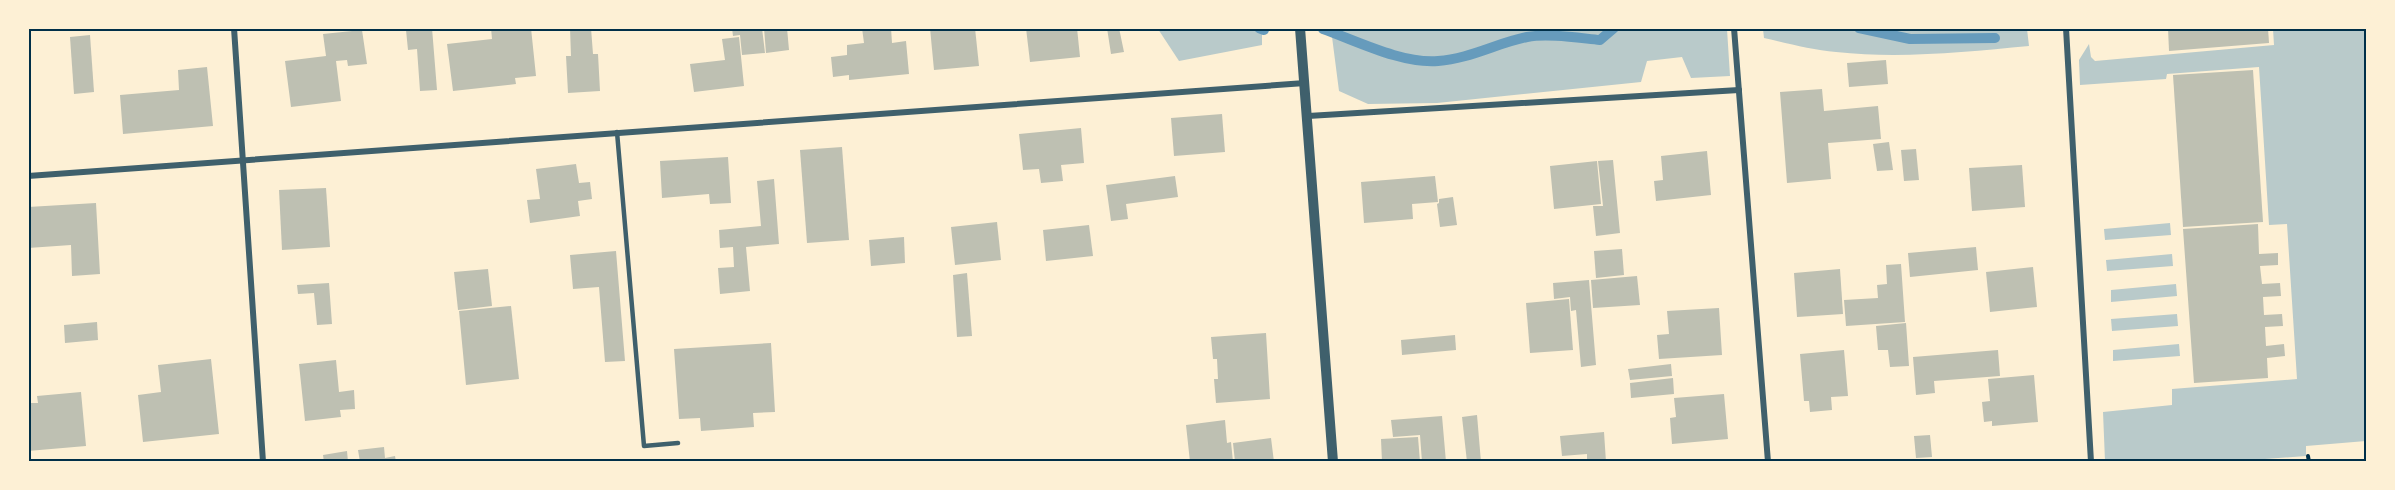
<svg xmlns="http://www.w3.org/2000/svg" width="2395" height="490" viewBox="0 0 2395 490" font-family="Signika,sans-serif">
<rect width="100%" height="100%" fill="#fdf0d5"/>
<g fill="#b9caca">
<path d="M1158,29H1262V45L1179,61Z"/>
<path d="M1331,29H1727L1730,76L1691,78L1682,57L1647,61L1641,82L1437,103L1368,104L1339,91Z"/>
<path d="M1763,29H2027L2029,46C1965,52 1900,59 1836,52C1812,50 1787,43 1764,38Z"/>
<path d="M2273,29H2366V441L2306,446V456L2226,462L2105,461L2103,412L2172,405V389L2297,379L2287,224L2269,225L2259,67L2167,74L2166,79L2080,85L2079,60L2089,44L2091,57L2095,61L2274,45Z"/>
<path d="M2170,223L2171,235L2105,240L2104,229Z"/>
<path d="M2172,254L2173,266L2107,271L2106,260Z"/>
<path d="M2176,284L2177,296L2111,302V290Z"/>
<path d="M2177,314L2178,326L2112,331L2111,319Z"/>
<path d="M2179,344L2180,356L2113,361V350Z"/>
</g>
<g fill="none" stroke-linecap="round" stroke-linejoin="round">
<g stroke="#669bbc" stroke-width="10">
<path d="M1259,28L1264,30"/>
<path d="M1859,28L1910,39L1995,38"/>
<path d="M1323,29C1357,41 1402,64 1438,61C1469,59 1497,43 1527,37C1548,33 1579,38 1600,40L1614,28"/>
</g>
</g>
<g fill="#bec0b2">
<path d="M425,28H432L437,90L420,91L417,49L408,50L406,30Z"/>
<path d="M491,28H531L536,76L515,78L516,84L453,91L447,44L492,39Z"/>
<path d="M570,28H591L593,54H598L600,91L568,93L566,56H571Z"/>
<path d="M732,28H762L765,53L742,55L740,35L733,36Z"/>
<path d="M764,28H787L789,50L766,53Z"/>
<path d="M862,28H891L892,43L906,41L909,74L849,80V75L833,77L831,57L847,55V45L864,43Z"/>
<path d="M930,28H975L979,66L934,70Z"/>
<path d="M1026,28H1077L1080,57L1030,62Z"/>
<path d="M1107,28H1119L1124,52L1111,54Z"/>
<path d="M2168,28H2268L2269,43L2169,51Z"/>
<path d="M362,30L367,64L348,66L347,60L336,61L341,101L291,107L285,61L326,56L323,34Z"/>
<path d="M90,35L94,92L74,94L70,37Z"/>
<path d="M739,37L744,86L694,92L690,64L725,60L722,39Z"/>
<path d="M1886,60L1888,84L1849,87L1847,63Z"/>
<path d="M207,67L213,126L123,134L120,95L179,90L178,70Z"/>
<path d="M2253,70L2263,222L2183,227L2173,75Z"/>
<path d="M1822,89L1824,111L1878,106L1881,139L1828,143L1831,179L1787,183L1780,92Z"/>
<path d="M1222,114L1225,152L1174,156L1171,118Z"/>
<path d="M1081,128L1084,163L1061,165L1063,181L1041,183L1039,169L1023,170L1019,134Z"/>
<path d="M1889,142L1893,170L1877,171L1873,144Z"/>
<path d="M842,147L849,240L807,243L800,150Z"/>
<path d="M1916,149L1919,180L1904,181L1901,150Z"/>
<path d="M1707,151L1711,195L1656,201L1654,181L1663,180L1661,156Z"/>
<path d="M728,157L731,203L710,204L709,194L662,198L660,161Z"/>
<path d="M1613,160L1620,233L1596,236L1593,206H1603L1598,161Z"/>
<path d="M1597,161L1601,204L1554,209L1550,166Z"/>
<path d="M576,164L579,183L590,182L592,199L578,201L580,216L530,223L527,200L540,199L536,169Z"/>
<path d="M2022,165L2025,207L1972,211L1969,168Z"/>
<path d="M1175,176L1178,197L1126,204L1128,219L1111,221L1106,185Z"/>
<path d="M1435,176L1438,202L1412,204L1413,219L1364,223L1361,182Z"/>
<path d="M774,179L779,244L746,247L750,291L720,294L718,268L734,267L733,247L720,248L719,230L761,226L757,181Z"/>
<path d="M326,188L330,247L282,250L279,190Z"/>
<path d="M1453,197L1457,225L1440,227L1437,204L1439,203V199Z"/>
<path d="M96,203L100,274L72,276L71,245L28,248V207Z"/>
<path d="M997,222L1001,260L955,265L951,227Z"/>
<path d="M2258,224L2259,254L2278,253V265L2260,266L2262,284L2280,283L2281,296L2263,297L2264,315L2282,314L2283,326L2265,327L2266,346L2284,344L2285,356L2267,358L2268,378L2194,383L2183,229Z"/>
<path d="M1089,225L1093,256L1046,261L1043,230Z"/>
<path d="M904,237L905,263L871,266L869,240Z"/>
<path d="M1976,247L1978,270L1910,277L1908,253Z"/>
<path d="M1622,249L1624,275L1596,278L1594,251Z"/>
<path d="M616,251L625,361L605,362L599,287L573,289L570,255Z"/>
<path d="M1901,264L1905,322L1846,326L1844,300L1878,298L1877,285L1887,284L1886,265Z"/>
<path d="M2033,267L2037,307L1990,312L1986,272Z"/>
<path d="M488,269L492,306L458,310L454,272Z"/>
<path d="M1840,269L1843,314L1797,317L1794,273Z"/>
<path d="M967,273L972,336L957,337L953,275Z"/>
<path d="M1637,276L1640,305L1593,308L1591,280Z"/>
<path d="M1589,280L1596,365L1581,367L1576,310L1571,311L1570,297L1554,299L1553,283Z"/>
<path d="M329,283L332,324L317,325L314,293L298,294L297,285Z"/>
<path d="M1569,299L1573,350L1530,353L1526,303Z"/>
<path d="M511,306L519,379L466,385L459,311Z"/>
<path d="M1719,308L1722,355L1659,359L1657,335L1669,334L1667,311Z"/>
<path d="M97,322L98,340L65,343L64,325Z"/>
<path d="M1906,323L1909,366L1890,367L1888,350H1878L1876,326Z"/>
<path d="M1266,333L1270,399L1216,403L1214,379H1218L1217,359H1213L1211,337Z"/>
<path d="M1455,335L1456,350L1402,355L1401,340Z"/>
<path d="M771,343L775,412L753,413L754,427L701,431L700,418L679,419L674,349Z"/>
<path d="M1844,350L1848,396L1831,397L1832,410L1810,412L1809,401H1804L1800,354Z"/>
<path d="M1998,350L2000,376L1934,381L1935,393L1916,395L1913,357Z"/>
<path d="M211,359L219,434L143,442L138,395L161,392L158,365Z"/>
<path d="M336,360L339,392L354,390L355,409L340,410L341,417L305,421L299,364Z"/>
<path d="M1671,364L1672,376L1630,380L1628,369Z"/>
<path d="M2034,375L2038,422L1992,426V421L1984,422L1982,402L1990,401L1988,379Z"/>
<path d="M1673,378L1674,394L1631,398L1630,383Z"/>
<path d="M81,392L86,446L28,451V403H38L37,396Z"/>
<path d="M1724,394L1728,439L1672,444L1670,418L1676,417L1674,398Z"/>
<path d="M1477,415L1481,462H1467L1462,417Z"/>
<path d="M1442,416L1446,462H1422L1420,435L1393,437L1391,420Z"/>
<path d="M1225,420L1227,443L1231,442L1233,462H1190L1186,425Z"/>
<path d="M1604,432L1606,462H1587V454L1562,456L1560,436Z"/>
<path d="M1930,435L1932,457L1916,458L1914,436Z"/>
<path d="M1418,437L1420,462H1382L1381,439Z"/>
<path d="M1271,438L1274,462H1235L1233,443Z"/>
<path d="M384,447L385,458L395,456L396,462H360L358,450Z"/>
<path d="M347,451L348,462H324L323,455Z"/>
</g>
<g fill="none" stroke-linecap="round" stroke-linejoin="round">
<path stroke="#003049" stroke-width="4" d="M2308,456L2309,462"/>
<path stroke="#3f606c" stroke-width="4.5" d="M617,132L644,446L678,443"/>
<g stroke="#3f606c" stroke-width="6">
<path d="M234,28L263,462"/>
<path d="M1734,28L1768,462"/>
<path d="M2066,28L2091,462"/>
<path d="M1308,116L1739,90"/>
<path d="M28,176L1305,83"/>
</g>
<path stroke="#3f606c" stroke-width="10" d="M1300,28L1333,462"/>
</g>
<rect width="2395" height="490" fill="none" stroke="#fdf0d5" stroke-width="60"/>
<rect x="30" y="30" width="2335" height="430" fill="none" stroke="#003049" stroke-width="2"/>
</svg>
